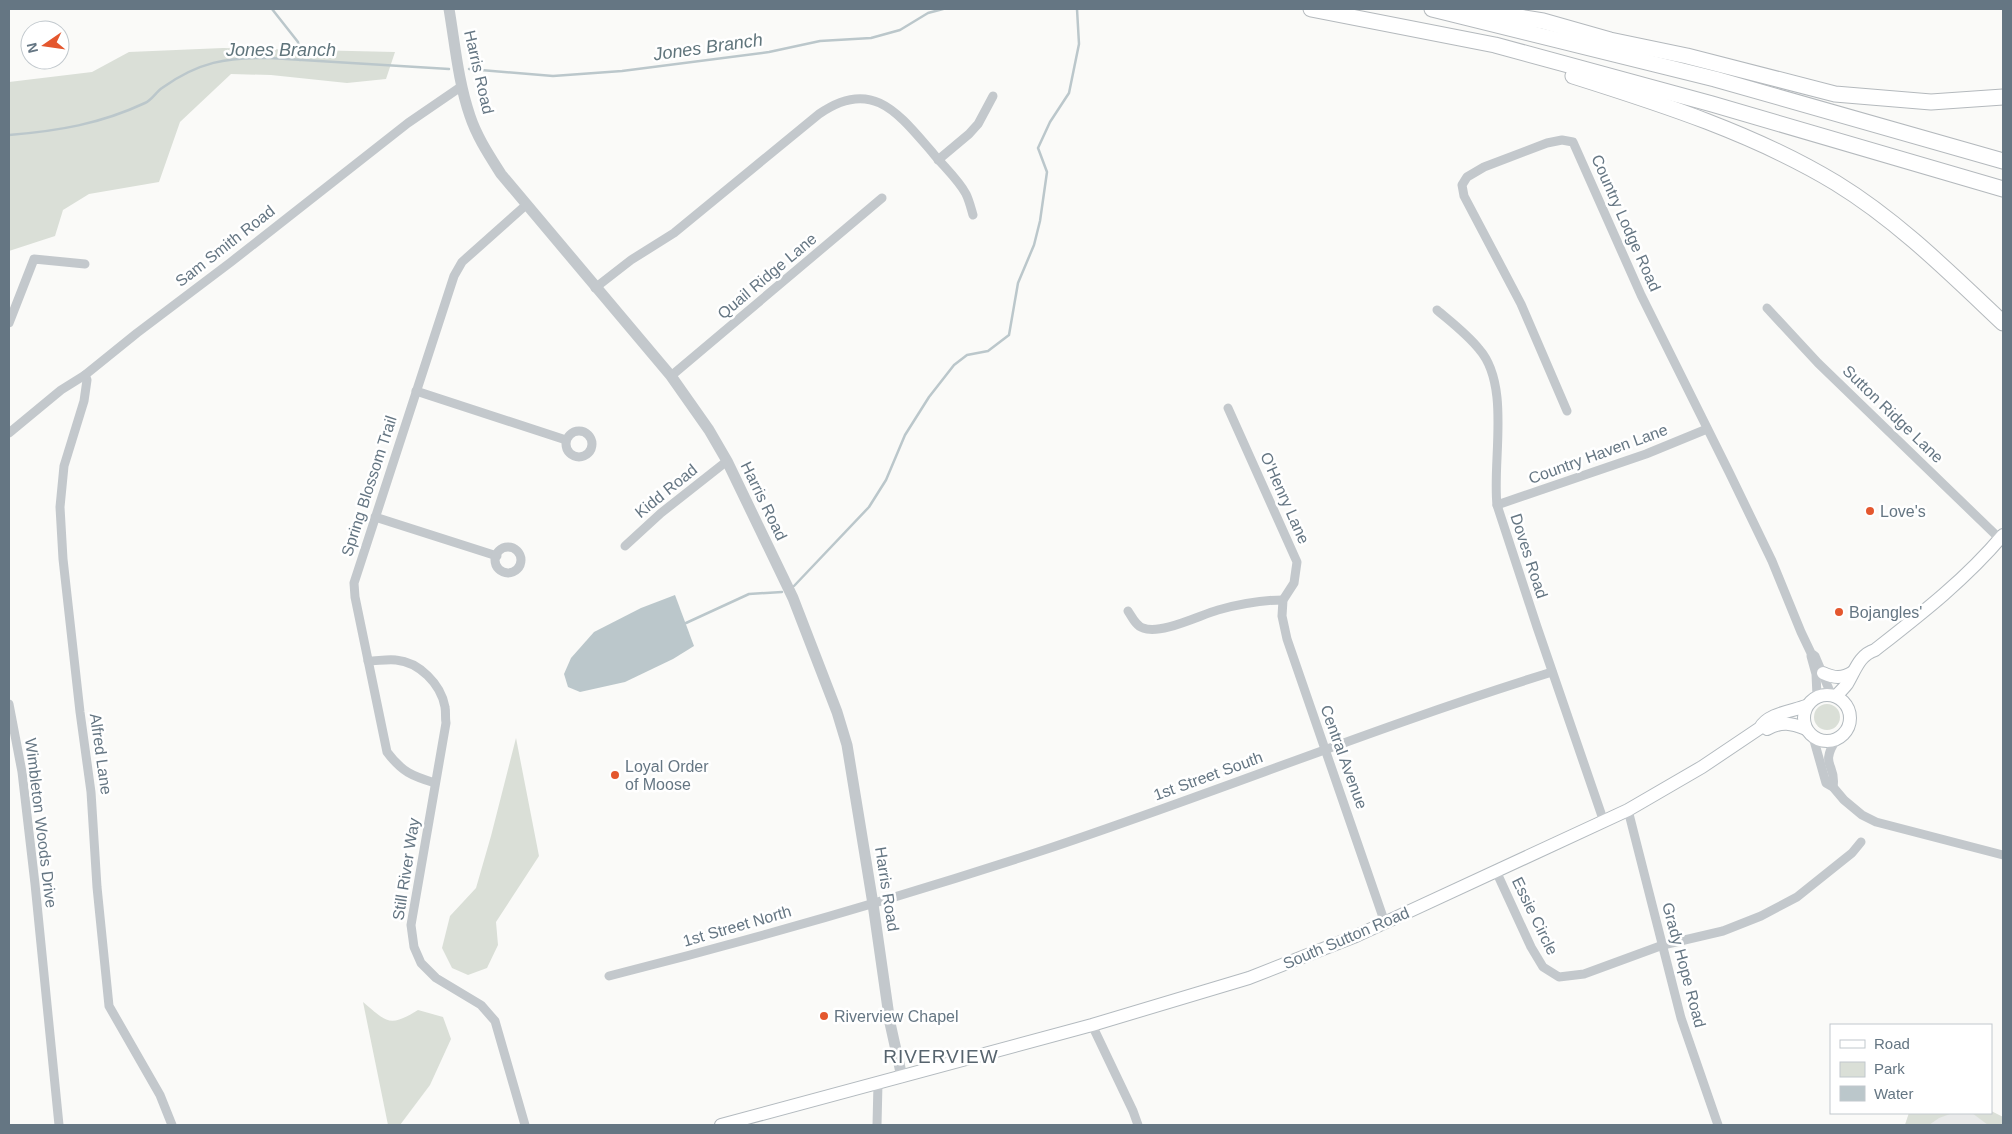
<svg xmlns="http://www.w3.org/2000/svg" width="2012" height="1134" viewBox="0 0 2012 1134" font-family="Arial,sans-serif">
<rect width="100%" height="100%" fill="#fafaf8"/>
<path fill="#e8e9e9" d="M1991,1111L2003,1117V1125H1905L1909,1113H1991Z"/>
<g fill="#dadfd7">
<path d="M223,48L395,52L386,79L347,83L271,75L231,74L180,122L159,182L89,194L63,210L55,236L9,251V82L92,72L129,52Z"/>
<circle cx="1827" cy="717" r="13"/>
<path d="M516,738L539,856L496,922L498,945L487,968L468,975L452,968L442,948L450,916L476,888L491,836Z"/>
<path d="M363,1002C387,1022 389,1028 418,1010L443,1017L451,1039L430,1085L400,1125H388Z"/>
<path d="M1991,1111L2003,1117V1125H1988L1972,1113H1991Z"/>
<path d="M1909,1113H1953L1939,1118L1929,1125H1905Z"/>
</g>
<path fill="#bbc7cb" d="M675,595L694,646L673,659L625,682L580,692L568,687L564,674L571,658L594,632L641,608Z"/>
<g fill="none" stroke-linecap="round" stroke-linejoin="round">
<g stroke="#bbc7cb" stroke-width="2.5">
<path d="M272,9L298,42L300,60"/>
<path d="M469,69L553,76L622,71L769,52L820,41L871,38L900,30L928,13L943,9"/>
<path d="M9,135C58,131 100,124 145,103C152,100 156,92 162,88C198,62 227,57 270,58L449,69"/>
<path d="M794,586L869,507L886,480L905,435L929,397L954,365L967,355L988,351L1009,335L1018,283L1034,245L1040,221L1047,172L1038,148L1050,122L1069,93L1079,44L1077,9"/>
<path d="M686,623L749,594L782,592"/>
</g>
<g stroke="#b3babf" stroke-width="14">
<g id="secondary">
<path d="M1823,673C1834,678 1842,679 1853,672"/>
<circle cx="1827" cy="718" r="23"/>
<path d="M1836,696C1840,692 1844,688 1847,684C1855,671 1859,655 1875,650C1921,614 1965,580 2003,535"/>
<path d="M1767,729C1782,721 1791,723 1806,729"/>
<path d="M721,1125L1092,1025L1249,978L1356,936L1628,810L1702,767L1760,728C1767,714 1792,711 1806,706"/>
</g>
</g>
<g stroke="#b4b9bd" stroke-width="17">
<g id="motorway">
<path d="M1311,9L1495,45L1712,104L2003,189"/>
<path d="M1432,9L1715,79L2003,161"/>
<path d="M1470,9L1543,21L1610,40L1687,56L1835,94L1931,102L2003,97"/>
<path d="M1573,76C1662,104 1755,134 1836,183C1898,221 1950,273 2003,323"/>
</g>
</g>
<g stroke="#c3c8cc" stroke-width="9">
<path d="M938,160L969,134L978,124L993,96"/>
<path d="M595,288L631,260L674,233L819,114C872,77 898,113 932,152C942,165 958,179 966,194C969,200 971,208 973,215"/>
<path d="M1767,308L1818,363L2000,539"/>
<path d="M1437,310C1451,322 1467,334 1479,349C1511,385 1492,461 1497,505L1537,627L1604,822"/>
<path d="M9,323L34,259L85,264"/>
<path d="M85,375L87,380L84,401L64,466L60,507L63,559L80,712L91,792L97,887L109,1006L160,1095L172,1125"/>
<path d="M671,376L882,198"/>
<path d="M416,391L566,440"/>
<path d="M1228,408L1297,562L1294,583L1283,600L1282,616L1287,639L1385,923"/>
<path d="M1567,411L1521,304L1464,196L1462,185L1467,177L1484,167L1547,143L1562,140L1573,142L1641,295L1730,474L1772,561L1801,632L1811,653L1815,656L1831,694"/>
<circle cx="579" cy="444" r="13"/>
<path d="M9,433L61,390L85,375L137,333L231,262L408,123L462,86"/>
<path d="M1497,505L1646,454L1707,429"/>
<path d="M375,517L497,556"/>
<path d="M625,546L661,513L727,461"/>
<circle cx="508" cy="560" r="13"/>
<path d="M1128,611C1132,617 1136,626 1143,628C1161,635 1200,615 1218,610C1240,604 1261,600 1283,600"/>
<path d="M1811,656L1816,674L1817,696"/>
<path d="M368,661C377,661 387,659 396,660C419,662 441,684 445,707C446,712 445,718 446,723L411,925L414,947L421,963L436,978L481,1005L495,1021L525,1125"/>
<path d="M9,704L22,772L35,884L59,1125"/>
<path d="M1813,737L1826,783L1833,787L1844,800L1862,815L1876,822L2003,855"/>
<path d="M435,783C412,776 402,772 387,752L355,597L354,583L454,276L462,262L526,205"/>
<path d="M1833,787C1837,764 1819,766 1836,740"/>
<path d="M1628,810L1681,1018L1718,1125"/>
<path d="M1496,871L1531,947L1543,967L1559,977L1584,974L1663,945L1723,931L1761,916L1797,897L1852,853L1861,842"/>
<path d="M609,976C755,939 901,897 1044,850C1215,793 1381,725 1552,672"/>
<path d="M1092,1025L1133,1111L1138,1125"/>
<path d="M877,1125L878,1083"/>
</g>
<path stroke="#c3c8cc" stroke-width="11" d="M449,9C455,44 458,81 470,116C477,137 489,155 501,174L671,376L709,430L727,461L793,598L837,712L847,745L873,904L890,1023L902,1077"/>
<use href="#secondary" stroke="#fff" stroke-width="12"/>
<use href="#motorway" stroke="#fff" stroke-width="15"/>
</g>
<g fill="#e4572e" stroke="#fff" stroke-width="2">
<circle cx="1870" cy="511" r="5"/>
<circle cx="1839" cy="612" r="5"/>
<circle cx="615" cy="775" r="5"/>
<circle cx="824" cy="1016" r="5"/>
</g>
<g text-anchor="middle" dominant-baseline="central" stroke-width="5" stroke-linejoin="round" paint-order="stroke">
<g font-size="16" fill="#657683" stroke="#fff">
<text transform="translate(479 72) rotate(77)">Harris Road</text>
<text transform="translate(1626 223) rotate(66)">Country Lodge Road</text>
<text transform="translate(225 246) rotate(-38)">Sam Smith Road</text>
<text transform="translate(767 276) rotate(-40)">Quail Ridge Lane</text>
<text transform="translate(1893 414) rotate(44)">Sutton Ridge Lane</text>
<text transform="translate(1598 454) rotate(-20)">Country Haven Lane</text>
<text transform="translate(369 486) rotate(-72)">Spring Blossom Trail</text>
<text transform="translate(666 491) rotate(-39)">Kidd Road</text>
<text transform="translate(1285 498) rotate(66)">O'Henry Lane</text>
<text transform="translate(764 501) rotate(64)">Harris Road</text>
<text transform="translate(1529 556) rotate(72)">Doves Road</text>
<text transform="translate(101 754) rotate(82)">Alfred Lane</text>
<text transform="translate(1344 757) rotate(70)">Central Avenue</text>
<text transform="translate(1208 776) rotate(-20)">1st Street South</text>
<text transform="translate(41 823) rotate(83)">Wimbleton Woods Drive</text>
<text transform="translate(406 869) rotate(-81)">Still River Way</text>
<text transform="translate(887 889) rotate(81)">Harris Road</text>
<text transform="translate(1535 916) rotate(64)">Essie Circle</text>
<text transform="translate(737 926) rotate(-16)">1st Street North</text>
<text transform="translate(1346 938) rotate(-23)">South Sutton Road</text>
<text transform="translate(1684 965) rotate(75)">Grady Hope Road</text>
</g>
<g font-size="16" fill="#657683" stroke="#fff" text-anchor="start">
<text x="1880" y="511">Love's</text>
<text x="1849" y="612">Bojangles'</text>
<text x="625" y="766">Loyal Order<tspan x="625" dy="18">of Moose</tspan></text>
<text x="834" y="1016">Riverview Chapel</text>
</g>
<g font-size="18" font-style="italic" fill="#60757c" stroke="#fff">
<text transform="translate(708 47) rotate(-8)">Jones Branch</text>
<text x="281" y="50">Jones Branch</text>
</g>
<g font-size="19" letter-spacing="1" fill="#57646e" stroke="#fff">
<text x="941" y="1056">RIVERVIEW</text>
</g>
</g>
<rect width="2012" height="1134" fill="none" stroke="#657683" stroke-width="20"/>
<rect x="1830" y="1024" width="162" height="90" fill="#ffffff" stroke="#c1c8cd"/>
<rect x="1840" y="1040" width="25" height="8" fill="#ffffff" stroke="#c1c8cd"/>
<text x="1874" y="1049" font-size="15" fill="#657683">Road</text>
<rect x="1840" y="1062" width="25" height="15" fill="#dadfd7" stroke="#c1c8cd"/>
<text x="1874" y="1074" font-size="15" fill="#657683">Park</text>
<rect x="1840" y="1086" width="25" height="15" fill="#bbc7cb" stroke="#c1c8cd"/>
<text x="1874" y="1099" font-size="15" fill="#657683">Water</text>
<g transform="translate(45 45) rotate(257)"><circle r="24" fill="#ffffff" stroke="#c1c8cd"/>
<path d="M0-4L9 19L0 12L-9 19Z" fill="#e4572e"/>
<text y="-8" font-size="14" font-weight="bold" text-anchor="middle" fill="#657683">N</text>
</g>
</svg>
